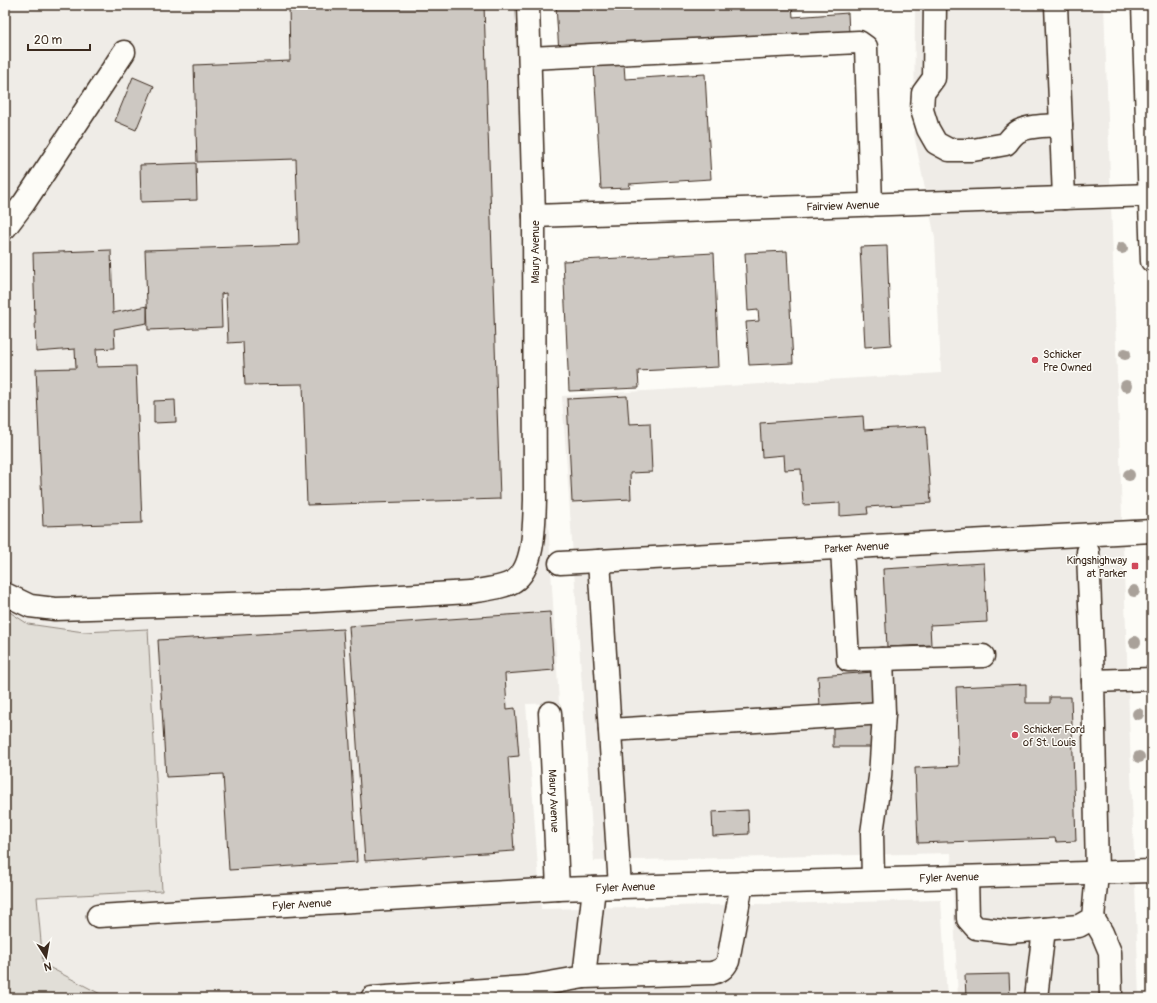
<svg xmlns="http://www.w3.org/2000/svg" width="1157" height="1003" viewBox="0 0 1157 1003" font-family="Pangolin,sans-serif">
<rect width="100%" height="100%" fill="#fdfcf7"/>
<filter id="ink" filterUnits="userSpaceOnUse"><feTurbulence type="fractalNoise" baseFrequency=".025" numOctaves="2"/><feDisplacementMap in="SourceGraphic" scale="8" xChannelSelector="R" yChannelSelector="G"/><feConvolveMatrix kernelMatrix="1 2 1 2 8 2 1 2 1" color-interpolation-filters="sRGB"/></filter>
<g filter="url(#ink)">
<g fill="#efece7">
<path d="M5,5H519L526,505L547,504L559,703L526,704L541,909L941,900L947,998H108L43,964L37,897L162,891L148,629L84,632L28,624L5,609Z"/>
<path d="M915,5H1104L1139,998H958L951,853L594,861L562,396L941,373L935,238L914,135Z"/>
</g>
<path fill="#e1ded7" stroke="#8e847a" d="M5,609L28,624L84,632L148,629L162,891L37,897L43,964L108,998H5Z"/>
<g fill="#cdc8c2" stroke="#3b2a1e">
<path d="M289,5H484L500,499L307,505L303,384L245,385L243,342L228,343L226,293L221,294L222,327L148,330L145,250L299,245L296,159L197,162L194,65L290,61Z"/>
<path d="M556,5H792L793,17L848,13L849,33L559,53Z"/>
<path d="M624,64L625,79L705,74L711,179L629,184L630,188L601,189L594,66Z"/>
<path d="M133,77L154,86L136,130L115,121Z"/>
<path d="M196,163L197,200L141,202L140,165Z"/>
<path d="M887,246L891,345L865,347L860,247Z"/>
<path d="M111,250L113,313L147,306V323L114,329L115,348L96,349L97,367L136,366L142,523L43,526L36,369L76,368L75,349L36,352L33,253Z"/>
<path d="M787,251L793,363L749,365L746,322L759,321L758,310L748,311L745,253Z"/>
<path d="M714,253L719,367L638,371L639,388L569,391L563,261Z"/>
<path d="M627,396L629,424L650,423L652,472L630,473L631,499L572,502L567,399Z"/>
<path d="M175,400L176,422L154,423V401Z"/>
<path d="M863,416L864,430L926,426L931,503L867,507L868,514L840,516V503L803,505L801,469L785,470L784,455L762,457L760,423Z"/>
<path d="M984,563L987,622L930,625L931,645L887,647L883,569Z"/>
<path d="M550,612L554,670L505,674L507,709L515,708L519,756L508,757L514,851L365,861L349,626Z"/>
<path d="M343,629L357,862L229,870L223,774L166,777L158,640Z"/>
<path d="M874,672L876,702L820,706L818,676Z"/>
<path d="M1026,684V703H1050V697H1071L1076,841L1056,842L1055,838L918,843L915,768L959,766L956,687Z"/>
<path d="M874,720V747H833V721Z"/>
<path d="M748,810L749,834L713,836L712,812Z"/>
<path d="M1009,974L1010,998H966L965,975Z"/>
</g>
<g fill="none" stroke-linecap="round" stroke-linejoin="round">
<g stroke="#3b2a1e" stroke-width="25">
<g id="minor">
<path d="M935,5L934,78L923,93L922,110L928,129L936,143L949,150H973L1006,144C1010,139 1013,134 1019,131C1030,125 1049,126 1061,125"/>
<path d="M1056,5L1064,198"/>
<path d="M530,58L859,42L866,47L871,205"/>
<path id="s1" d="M534,216L1152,195"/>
<path d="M5,228L24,203L124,52"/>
<path d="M842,548L848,660L983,656"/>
<path d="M1088,552L1093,681"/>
<path d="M599,561L620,887"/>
<path id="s2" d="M560,563L1152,531"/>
<path d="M5,594L30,606L55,609L299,602L469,592C481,590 504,588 514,581C535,568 534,522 535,500L534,216L528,5"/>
<path id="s3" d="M550,713L558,889"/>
<path d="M610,730L884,713L882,659"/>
<path d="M967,877L968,919L976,928L1010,932L1079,926L1093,918L1097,873L1093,681L1152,679"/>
<path d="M873,879L872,833L880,777L884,713"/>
<path id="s4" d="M98,916L558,889L1152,871"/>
<path d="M1093,918L1102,933L1110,952L1111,998"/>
<path d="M584,977L712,973C720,971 724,969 728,961L742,883"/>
<path d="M372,998L526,987L584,977L594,888"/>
<path d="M1036,998L1044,929"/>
</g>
</g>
<g stroke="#3b2a1e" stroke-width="25">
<path id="major" d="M1143,5L1152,261"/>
</g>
<use href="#minor" stroke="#fdfcf7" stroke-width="22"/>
<use href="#major" stroke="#fdfcf7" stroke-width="22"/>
</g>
<g fill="#a9a199">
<circle cx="1122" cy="248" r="6"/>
<circle cx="1125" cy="354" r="6"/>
<circle cx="1126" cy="386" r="6"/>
<circle cx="1129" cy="475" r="6"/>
<circle cx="1134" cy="591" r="6"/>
<circle cx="1135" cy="642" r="6"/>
<circle cx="1138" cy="714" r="6"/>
<circle cx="1139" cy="757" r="6"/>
</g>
</g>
<g fill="#d1495b" stroke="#fdfcf7" stroke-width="1.5">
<circle cx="1035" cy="360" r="4"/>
<rect x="1131" y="562" width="8" height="8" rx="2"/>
<circle cx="1015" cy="735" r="4"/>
</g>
<g text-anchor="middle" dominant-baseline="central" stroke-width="3" stroke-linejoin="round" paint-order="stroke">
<g font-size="11" fill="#3b2a1e" stroke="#fdfcf7">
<text stroke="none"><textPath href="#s1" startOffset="309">Fairview Avenue</textPath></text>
<text transform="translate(535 252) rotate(-90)">Maury Avenue</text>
<text stroke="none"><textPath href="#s2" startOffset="297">Parker Avenue</textPath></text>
<text stroke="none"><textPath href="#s3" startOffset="88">Maury Avenue</textPath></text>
<text stroke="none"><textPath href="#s4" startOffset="852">Fyler Avenue</textPath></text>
<text stroke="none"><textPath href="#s4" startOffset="528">Fyler Avenue</textPath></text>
<text stroke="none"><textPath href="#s4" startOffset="204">Fyler Avenue</textPath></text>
</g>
<g font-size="11" fill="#3b2a1e" stroke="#fdfcf7" text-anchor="start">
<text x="1043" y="354">Schicker<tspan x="1043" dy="13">Pre Owned</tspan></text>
<text x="1127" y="560" text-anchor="end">Kingshighway<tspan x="1127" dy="13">at Parker</tspan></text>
<text x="1023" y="729">Schicker Ford<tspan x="1023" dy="13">of St. Louis</tspan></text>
</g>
</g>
<rect width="1157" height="1003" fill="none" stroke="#fdfcf7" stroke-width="20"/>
<rect x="10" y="10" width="1137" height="983" fill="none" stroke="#3b2a1e" stroke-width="1.5" filter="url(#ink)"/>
<g transform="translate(46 957) rotate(169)" stroke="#fdfcf7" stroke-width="3" paint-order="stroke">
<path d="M0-3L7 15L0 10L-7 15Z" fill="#3b2a1e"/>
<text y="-6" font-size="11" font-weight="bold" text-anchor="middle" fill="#3b2a1e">N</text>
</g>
<path d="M28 44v6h62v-6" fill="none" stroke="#3b2a1e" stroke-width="2"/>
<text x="34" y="44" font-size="12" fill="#3b2a1e" stroke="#fdfcf7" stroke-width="3" paint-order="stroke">20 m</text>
</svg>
